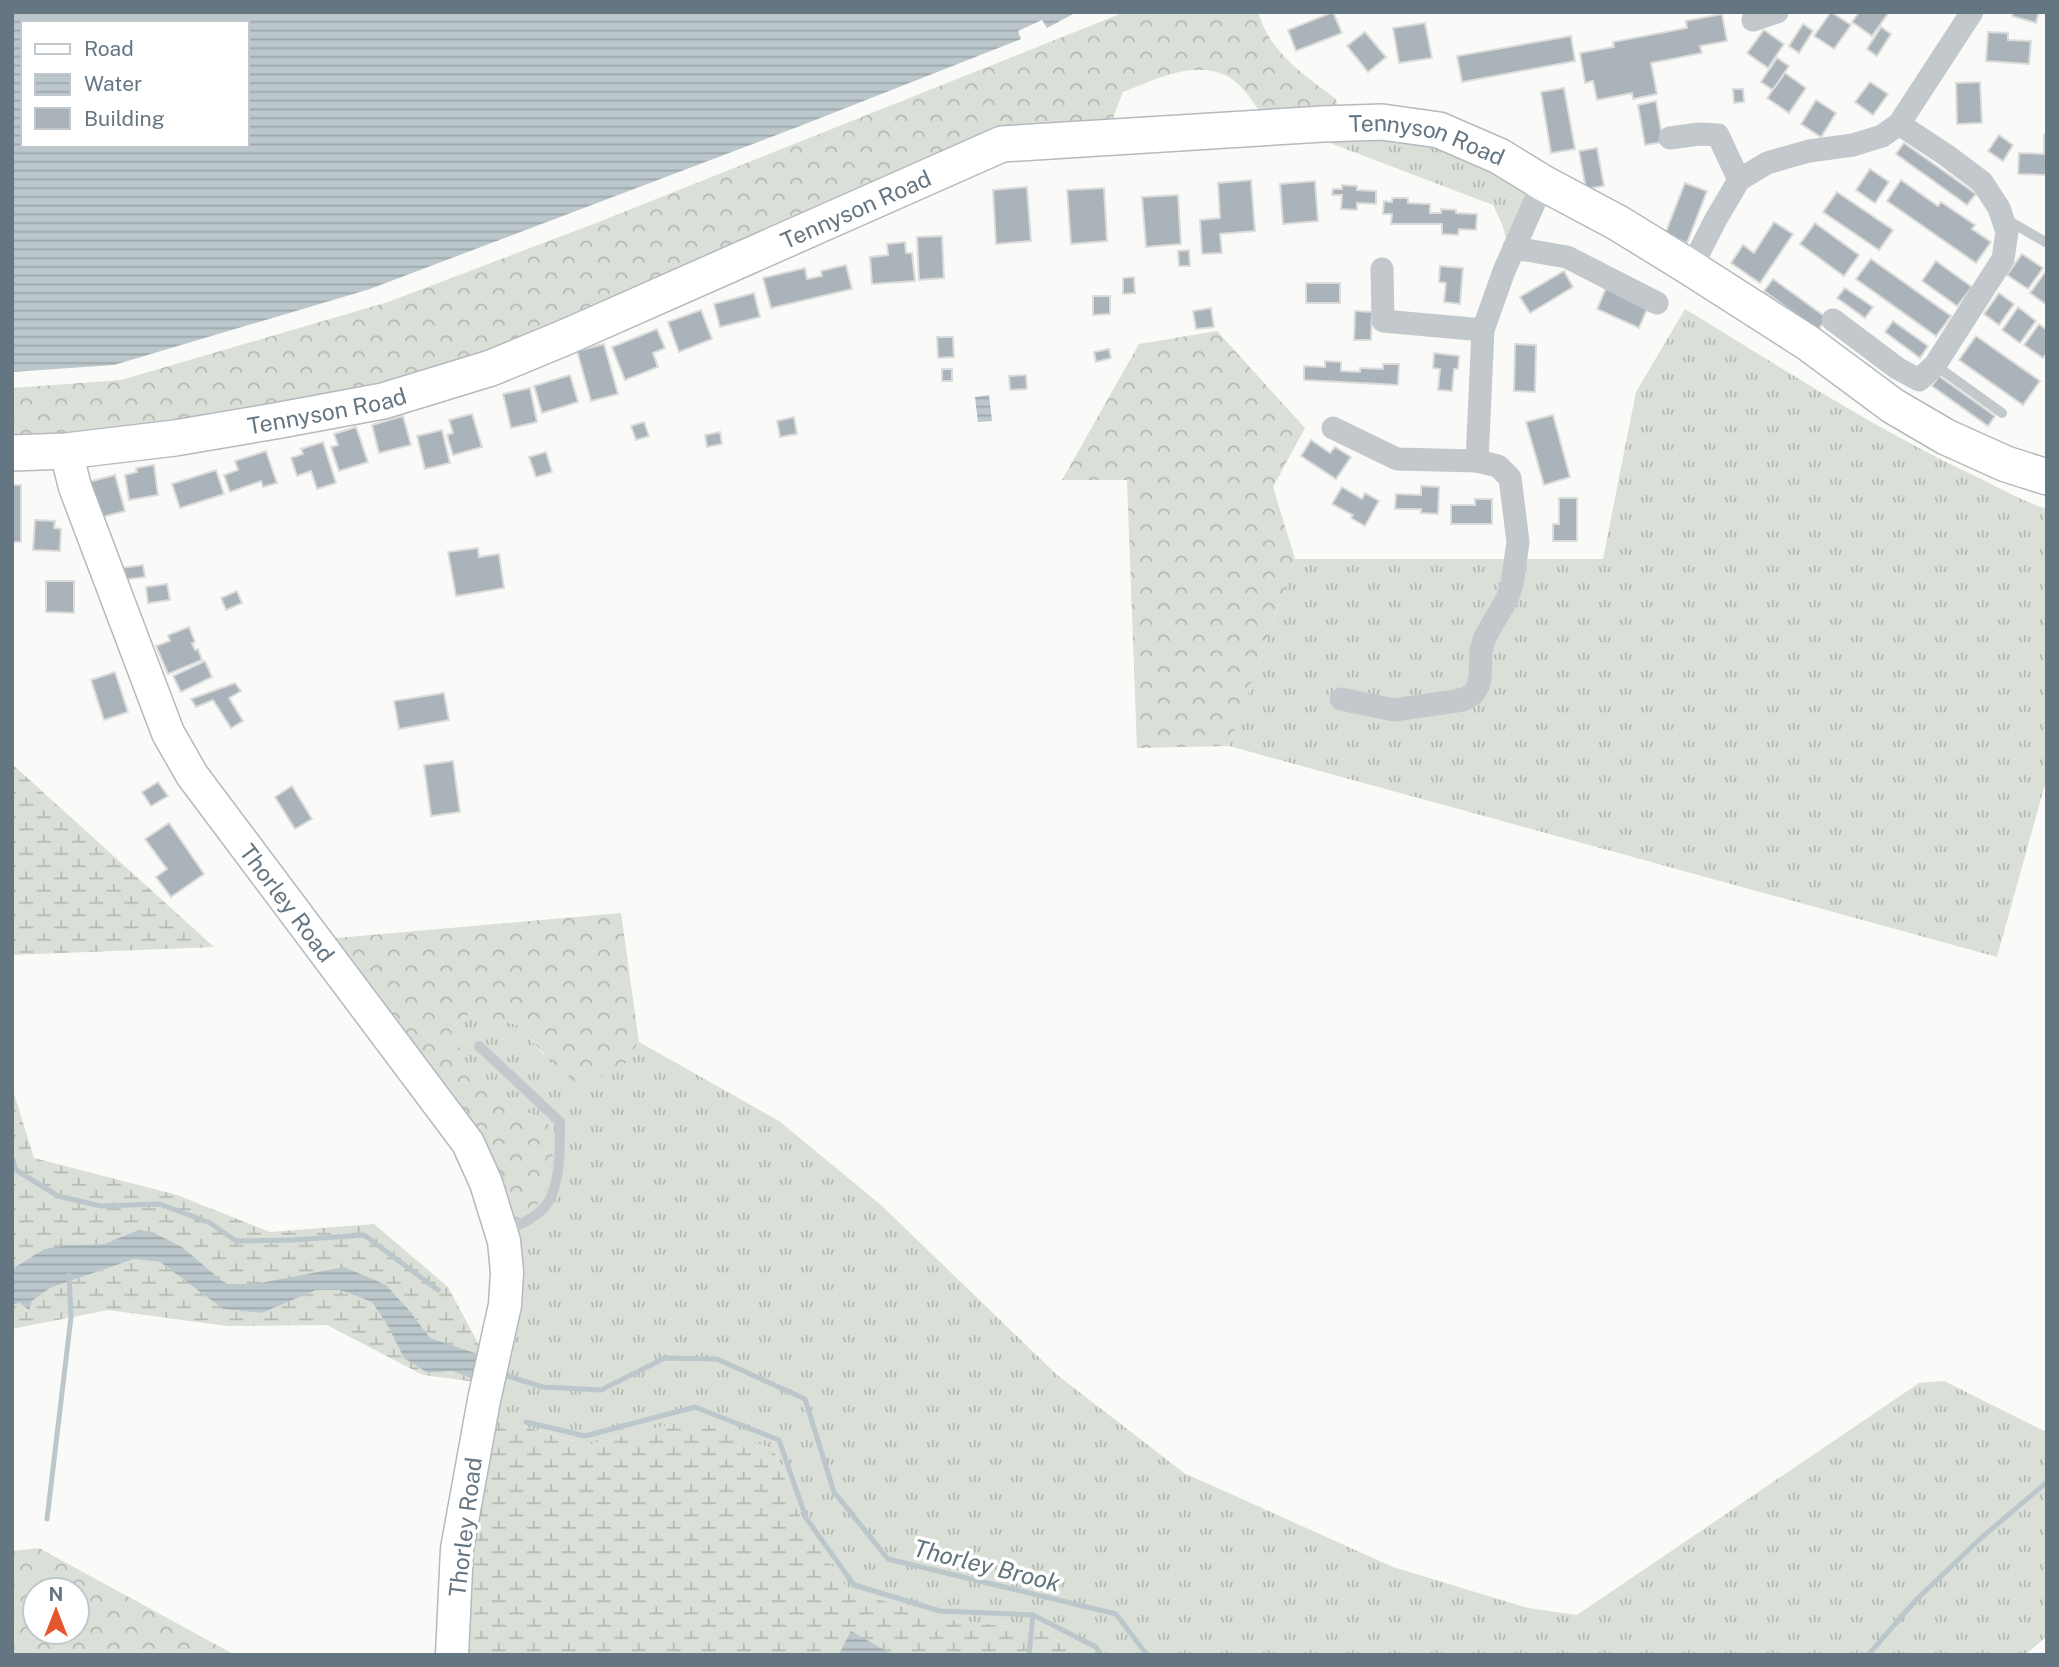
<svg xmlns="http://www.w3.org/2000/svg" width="2059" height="1667" viewBox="0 0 2059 1667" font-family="'Public Sans',sans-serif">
<defs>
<pattern id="grass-tufts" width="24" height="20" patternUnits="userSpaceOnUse" patternTransform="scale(1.75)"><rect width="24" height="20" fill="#dadfd7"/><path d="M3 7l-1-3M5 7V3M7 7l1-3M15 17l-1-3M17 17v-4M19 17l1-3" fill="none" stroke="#b4b9b4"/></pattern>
<pattern id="forest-crowns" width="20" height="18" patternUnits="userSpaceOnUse" patternTransform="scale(1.75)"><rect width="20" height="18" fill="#dadfd7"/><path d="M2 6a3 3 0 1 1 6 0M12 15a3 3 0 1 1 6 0" fill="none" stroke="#b4b9b4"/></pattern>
<pattern id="wetland-marsh" width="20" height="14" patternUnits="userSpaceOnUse" patternTransform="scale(1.75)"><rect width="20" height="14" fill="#dadfd7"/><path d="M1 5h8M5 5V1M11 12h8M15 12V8" fill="none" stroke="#b4b9b4"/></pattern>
<pattern id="water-rules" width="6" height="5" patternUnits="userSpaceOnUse" patternTransform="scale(1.75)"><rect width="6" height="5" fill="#bbc7cb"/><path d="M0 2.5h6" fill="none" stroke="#9ca6aa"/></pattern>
</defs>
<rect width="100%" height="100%" fill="#fafaf8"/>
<g fill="url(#grass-tufts)">
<path d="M1382,122L1543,183L1511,255L1502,224L1493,205L1330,143L1323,124Z"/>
<path d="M1685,309C1779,366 1873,428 1973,475C1997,487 2022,501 2047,509V777L1997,957L1229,746L1295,559H1603L1636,392Z"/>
<path d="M470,1013L518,1025L543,1054L622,1069L639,1042L779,1121L881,1205L1056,1374L1184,1473L1393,1567L1528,1608L1577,1615L1919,1383L1944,1381L2042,1430L2047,1431V1636L2025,1655H1082L1041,1630L944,1619L848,1590L802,1521L773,1449L693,1419L587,1445L490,1417L511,1224L554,1128L516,1105L468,1067L450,1029Z"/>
</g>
<g fill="url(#forest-crowns)" fill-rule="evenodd">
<path d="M1125,12H1258C1270,53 1304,75 1336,99L1338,113L1263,116C1253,102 1241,82 1225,75C1192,60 1154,80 1123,92L1111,123L1009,131L487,357L380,389L272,410L12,441V388L121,380L388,302L596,223Z"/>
<path d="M1217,331L1305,428L1273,487L1295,559L1229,746L1137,748L1127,480H1062L1139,344Z"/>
<path d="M621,913L639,1042L622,1069L578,1085L543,1053L518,1025L470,1013L450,1029L469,1067L516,1105L554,1128C553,1170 553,1204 511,1224L325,939Z"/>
<path d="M39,1548L50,1554L235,1655H12V1551ZM77,1590V1632H35V1590Z"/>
</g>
<g fill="url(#wetland-marsh)">
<path d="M12,764L214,947L12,955Z"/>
<path d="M12,1087L34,1158L177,1195L270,1232L374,1224L448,1287L484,1354L477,1382L423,1375L327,1325L227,1326L108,1310L12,1329V1305L32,1301L50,1288L134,1259L160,1262L223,1309L262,1313L316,1290H340L372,1302L388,1326L428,1373L452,1371L474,1379L480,1355L430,1338L409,1310L386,1285L226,1284L182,1247L138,1230L104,1244L67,1245L44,1249L12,1269Z"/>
<path d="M490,1417L587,1445L693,1419L773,1449L802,1521L848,1590L944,1619L1041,1630L1082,1655H460L466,1553Z"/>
</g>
<g fill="url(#water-rules)" fill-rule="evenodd">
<path d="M12,12H1077L1047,28L1042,20L1018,31L1021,39L800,126L370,289L114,365L12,372ZM23,23H247V145H23Z"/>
<path d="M989,395L992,421L978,422L975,397Z"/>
<path d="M138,1230L152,1232L182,1247L226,1284H255L344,1267L386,1285L409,1310L430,1338L481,1355L474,1379L452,1371L428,1373L404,1358L388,1326L372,1302L340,1290H316L262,1313L223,1309L160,1262L134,1259L50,1288L32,1301L29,1310L20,1303L12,1305V1269L44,1249L67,1245L104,1244Z"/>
<path d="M851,1631L893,1655H840V1652Z"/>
</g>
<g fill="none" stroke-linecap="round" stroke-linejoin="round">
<g stroke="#bbc7cb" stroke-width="5">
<path d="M12,1159L16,1170L58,1196L101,1206L160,1204L210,1223L236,1241L293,1240L364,1235L438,1290"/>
<path d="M501,1374L543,1387L601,1390L665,1358L717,1359L805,1399L834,1492L888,1559L1116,1614L1147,1655"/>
<path d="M526,1422L585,1436L695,1407L779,1440L806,1518L854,1585L940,1611L1033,1615L1096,1647L1101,1655"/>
<path d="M47,1519L71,1317L69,1275"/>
<path d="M1029,1655L1033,1615"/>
<path d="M1868,1655L1916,1600L1980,1539L2047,1482"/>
</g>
</g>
<g fill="#aab3b9" stroke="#dcdcda" stroke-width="2">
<path d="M1333,12L1342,33L1296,51L1288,30Z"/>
<path d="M1831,12L1851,25L1834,49L1814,36Z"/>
<path d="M1859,12H1889L1872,36L1852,22Z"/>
<path d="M2013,12H2039L2036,23L2012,16Z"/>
<path d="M1722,14L1727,41L1700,46L1702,53L1651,63L1657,94L1633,99L1632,93L1597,100L1593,81L1585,83L1580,53L1614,47L1613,42L1687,28L1686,21Z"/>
<path d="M1425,23L1432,58L1399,63L1393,28Z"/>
<path d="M1803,24L1813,31L1799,53L1789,46Z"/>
<path d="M1881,27L1891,34L1877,56L1867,49Z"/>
<path d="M1764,30L1784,44L1768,68L1747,53Z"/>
<path d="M1365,32L1386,57L1368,72L1347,46Z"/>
<path d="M1988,32L2008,33V40L2031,41L2029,64L1986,61Z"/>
<path d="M1571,36L1575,61L1462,82L1457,56Z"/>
<path d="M1777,58L1789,66L1773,90L1761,82Z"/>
<path d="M1785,73L1806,88L1789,113L1767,98Z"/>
<path d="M1870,82L1888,94L1873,115L1855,102Z"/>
<path d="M1980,82L1982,123L1957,124L1956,83Z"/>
<path d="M1564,88L1575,149L1551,153L1541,92Z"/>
<path d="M1733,89H1743L1744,102L1734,103Z"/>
<path d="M1816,100L1836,113L1821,137L1801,124Z"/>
<path d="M1656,101L1663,142L1645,145L1638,105Z"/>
<path d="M1999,135L2013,145L2003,161L1988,151Z"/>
<path d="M2044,135H2047V175L2018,174L2019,153L2044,154Z"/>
<path d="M1904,143L1976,194L1967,205L1896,154Z"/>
<path d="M1597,148L1604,186L1586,189L1579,151Z"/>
<path d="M1870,169L1889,182L1875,203L1856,190Z"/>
<path d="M1251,180L1255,231L1220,234L1222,253L1202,254L1200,220L1220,218L1218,183Z"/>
<path d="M1901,180L1938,206L1941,202L1975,225L1972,229L1991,242L1976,263L1887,201Z"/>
<path d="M1315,181L1318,221L1283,224L1280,184Z"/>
<path d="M1685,183L1707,191L1687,243L1665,234Z"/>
<path d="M1342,185L1357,186V190L1376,191V204L1357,203V210L1341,209L1342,195H1332L1333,189H1342Z"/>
<path d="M1027,187L1031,241L996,244L993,190Z"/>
<path d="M1104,188L1107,241L1071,244L1067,190Z"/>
<path d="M1837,192L1893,230L1879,250L1823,212Z"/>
<path d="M1178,195L1181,244L1146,247L1142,197Z"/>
<path d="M1392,198H1408V203L1430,204V213H1441V209L1456,210V213L1477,214L1476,230L1459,229L1458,235L1442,234V224H1391L1392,214H1383L1384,201L1392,202Z"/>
<path d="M1774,222L1793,234L1760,283L1731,263L1743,245L1754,253Z"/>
<path d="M1815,223L1859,255L1844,276L1800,244Z"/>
<path d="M942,236L944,278L919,280L917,237Z"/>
<path d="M905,242L906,253H912L915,281L872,284L870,257L888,255L887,244Z"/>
<path d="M1189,250L1190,266H1179L1178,251Z"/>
<path d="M2022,254L2043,268L2028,289L2007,275Z"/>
<path d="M1871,259L1951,316L1936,336L1856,279Z"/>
<path d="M1936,261L1972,287L1957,306L1922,281Z"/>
<path d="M846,265L852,289L771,308L763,278L805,268L807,279L822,276L821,271Z"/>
<path d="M1440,266L1463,268L1460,304L1444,302L1446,283L1439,282Z"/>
<path d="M1564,271L1573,287L1530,313L1520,297Z"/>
<path d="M2046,271L2047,272V305L2030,293Z"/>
<path d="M1134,277L1135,293L1123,294V278Z"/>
<path d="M1773,279L1827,318L1818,330L1764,291Z"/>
<rect x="1306" y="283" width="34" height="20"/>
<path d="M1606,288L1648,307L1639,328L1597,309Z"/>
<path d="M1845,288L1873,307L1865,318L1837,298Z"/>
<path d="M754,293L760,317L720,327L714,304Z"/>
<path d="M1999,293L2014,304L1999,325L1984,314Z"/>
<path d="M1093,296H1110V314L1093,315Z"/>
<path d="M2018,307L2036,321L2020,343L2002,330Z"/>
<path d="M1211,308L1214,327L1196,329L1193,311Z"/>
<path d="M701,310L712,339L679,352L668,322Z"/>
<path d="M1355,311L1372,312L1371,340H1354Z"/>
<path d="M1893,321L1928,346L1920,358L1885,332Z"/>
<path d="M2039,324L2047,330V352L2043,358L2024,345Z"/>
<path d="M657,329L665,348L653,353L658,367L625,380L612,347Z"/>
<path d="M1976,336L2040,381L2023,405L1959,360Z"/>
<path d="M937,337H953L954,357L938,358Z"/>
<path d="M604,344L618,394L591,401L577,351Z"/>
<path d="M1515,344L1536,345L1535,392L1514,391Z"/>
<path d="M1109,349L1111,358L1096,362L1094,352Z"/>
<path d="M1434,353L1459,356L1458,369H1454L1452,391L1438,390L1440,369L1433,368Z"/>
<path d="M1325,361L1341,362V371L1360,372V368L1383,369V364H1399L1398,385L1304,380V366L1325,367Z"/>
<rect x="942" y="369" width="10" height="12"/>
<path d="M570,375L578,402L542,413L534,386Z"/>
<path d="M1026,375L1027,389L1010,390L1009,376Z"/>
<path d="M1939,376L1995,416L1988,426L1932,386Z"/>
<path d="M530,388L537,422L511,428L503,394Z"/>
<path d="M472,414L482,447L453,455L447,435L453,433L449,420Z"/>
<path d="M1553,415L1570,477L1544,485L1526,422Z"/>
<path d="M403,416L411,445L379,453L372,425Z"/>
<path d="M794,417L797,434L780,437L777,421Z"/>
<path d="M644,422L649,436L636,440L631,426Z"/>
<path d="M356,427L368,462L339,471L331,447L338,445L334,434Z"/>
<path d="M442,430L450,463L425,469L417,436Z"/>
<path d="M720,432L722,444L707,447L705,435Z"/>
<path d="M1311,440L1330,453L1335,447L1351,457L1336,479L1301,456Z"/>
<path d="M323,442L336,483L317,489L311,471L297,476L291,458L303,454L301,449Z"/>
<path d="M266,451L277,483L263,487L261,481L230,492L224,475L238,470L235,461Z"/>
<path d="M546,452L552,472L536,477L529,457Z"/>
<path d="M154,465L158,495L129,500L125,475L137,472L136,468Z"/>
<path d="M216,470L224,494L180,508L172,484Z"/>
<path d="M115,475L125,511L95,519L85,483Z"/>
<rect x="12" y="485" width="9" height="57"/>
<path d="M1421,486L1439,487L1438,514L1421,513V509H1395L1396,494L1421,495Z"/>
<path d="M1342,487L1362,499L1365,493L1379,501L1365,526L1351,518L1353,515L1332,504Z"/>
<path d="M1559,498H1577V541H1553V524H1559Z"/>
<path d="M1475,499H1492V524H1451V505H1475Z"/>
<path d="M35,520L55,521L54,528L61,529L60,551L33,550Z"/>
<path d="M478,548L479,557L499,554L504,588L456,596L448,552Z"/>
<path d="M143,565L145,577L123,580L121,568Z"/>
<path d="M46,581H74V613L46,612Z"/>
<path d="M167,584L170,600L148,603L146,587Z"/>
<path d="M237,591L242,603L226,610L221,598Z"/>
<path d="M189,627L195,642L192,643L195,650L198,649L202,660L168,674L156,646L170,641L168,635Z"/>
<path d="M205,661L212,677L181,692L173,676Z"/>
<path d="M115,672L128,712L104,720L91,680Z"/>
<path d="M235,683L241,691L229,698L243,721L231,728L213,700L196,707L191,699Z"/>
<path d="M444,693L449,720L399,729L394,701Z"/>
<path d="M453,761L460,812L431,816L424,765Z"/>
<path d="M158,782L168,796L151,806L142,792Z"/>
<path d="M292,786L312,819L295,829L275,797Z"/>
<path d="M169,823L204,874L171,897L156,877L167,869L145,839Z"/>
</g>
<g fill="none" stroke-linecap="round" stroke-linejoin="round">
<g stroke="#b3babf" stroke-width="35">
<g id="secondary">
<path id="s1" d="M66,451L75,487L168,733L192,775L468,1143L486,1183L504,1241L507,1272L505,1305L484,1400L457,1549L452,1655"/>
</g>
</g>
<g stroke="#b5babe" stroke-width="38">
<g id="primary">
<path id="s2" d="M12,453L66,451L175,438L275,421L383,401L491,368L566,337L1002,144L1323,124L1382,122L1439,130L1499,156L1543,183L1618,223L1691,268L1808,343L1893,406L1946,437L2006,464L2047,477"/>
</g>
</g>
<g stroke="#c3c8cc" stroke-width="10">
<path d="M2004,218L2047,243"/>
<path d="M1935,365L2002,413"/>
<path d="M479,1046L560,1122C560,1147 561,1190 543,1209C532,1220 518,1225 504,1232"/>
</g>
<g stroke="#c3c8cc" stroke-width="23">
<path d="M1753,20L1777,12"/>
<path d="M1670,138L1699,134L1718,135L1739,180"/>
<path d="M1514,248L1567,257L1657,303"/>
<path d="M1691,268L1716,219L1739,180L1767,163L1809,151L1853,145L1882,136L1899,124L1972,12"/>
<path d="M1382,269L1383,321L1483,330L1504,271L1543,183"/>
<path d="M1833,320L1897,368L1919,380L1935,365L2003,259L2007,232L1999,208L1982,182L1946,155L1899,124"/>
<path d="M1333,428L1397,459L1477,461L1498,466L1510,478L1518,542L1512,584L1507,599L1485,637L1481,651L1480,678L1478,686L1473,694L1463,700L1394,710L1341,699"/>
<path d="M1477,461L1483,330"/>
</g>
<use href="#secondary" stroke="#fff" stroke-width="32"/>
<use href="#primary" stroke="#fff" stroke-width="35"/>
</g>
<g text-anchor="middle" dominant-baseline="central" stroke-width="7" stroke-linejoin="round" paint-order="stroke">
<g font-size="23" fill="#657683" stroke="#fff">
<text stroke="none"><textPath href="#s2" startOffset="1474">Tennyson Road</textPath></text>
<text stroke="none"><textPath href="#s2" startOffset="886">Tennyson Road</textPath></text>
<text stroke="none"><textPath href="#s2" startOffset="318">Tennyson Road</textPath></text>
<text stroke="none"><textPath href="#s1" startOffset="508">Thorley Road</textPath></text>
<text transform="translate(465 1527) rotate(-83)">Thorley Road</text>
</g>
<g font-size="24" font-style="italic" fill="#60757c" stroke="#fff">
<text transform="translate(987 1565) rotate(14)">Thorley Brook</text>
</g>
</g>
<rect width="2059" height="1667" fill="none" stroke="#657683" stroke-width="28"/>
<rect x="21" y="21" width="228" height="126" fill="#ffffff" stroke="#c1c8cd" stroke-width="2"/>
<rect x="35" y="44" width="35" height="10" fill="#ffffff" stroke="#c1c8cd" stroke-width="2"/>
<text x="84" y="56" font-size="21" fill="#657683">Road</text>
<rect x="35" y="74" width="35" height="21" fill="url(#water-rules)" stroke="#c1c8cd" stroke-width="2"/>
<text x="84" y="91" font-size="21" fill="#657683">Water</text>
<rect x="35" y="108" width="35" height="21" fill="#aab3b9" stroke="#c1c8cd" stroke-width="2"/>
<text x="84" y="126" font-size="21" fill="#657683">Building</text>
<g transform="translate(56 1611)"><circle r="33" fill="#ffffff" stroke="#c1c8cd" stroke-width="2"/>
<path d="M0-5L12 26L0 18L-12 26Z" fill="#e4572e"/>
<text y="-10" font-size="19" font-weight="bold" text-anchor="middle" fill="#657683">N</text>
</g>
</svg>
